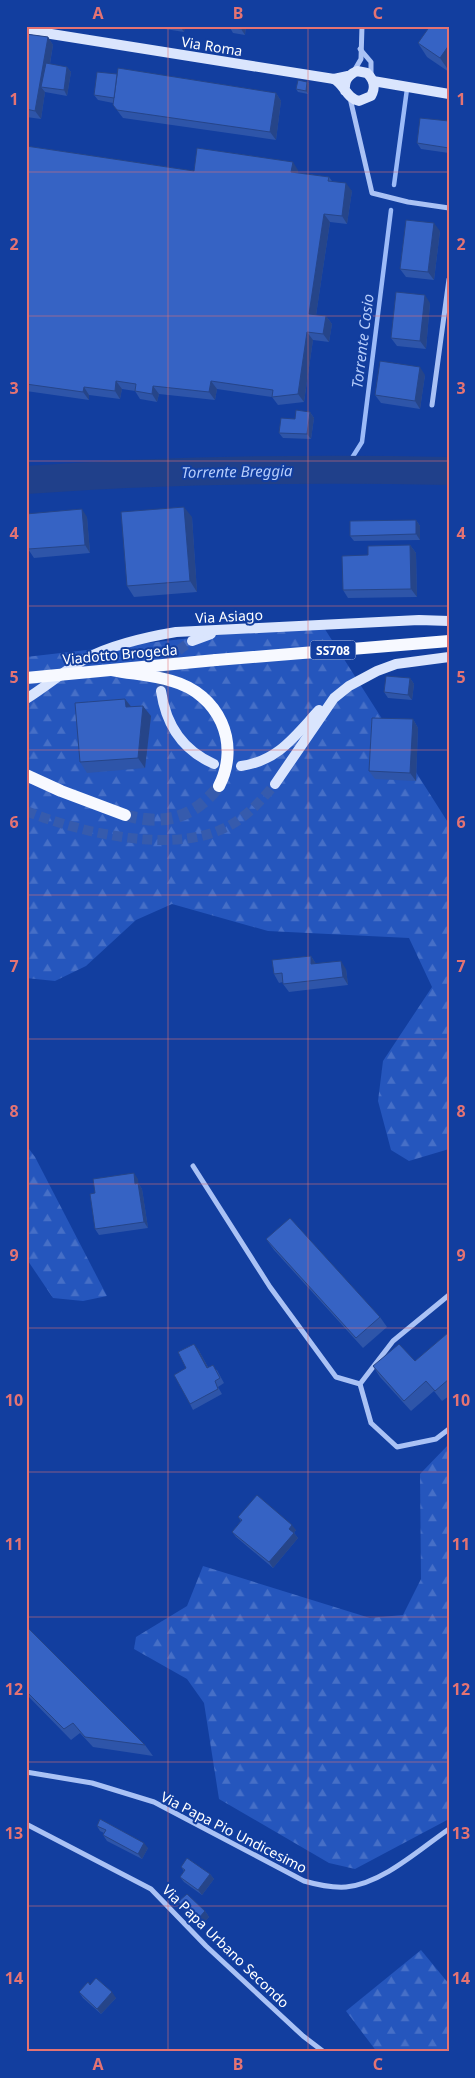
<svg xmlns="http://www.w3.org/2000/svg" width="475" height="2078" viewBox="0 0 475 2078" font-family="'Noto Sans',sans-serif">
<defs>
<pattern id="forest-firs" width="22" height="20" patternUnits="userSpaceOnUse" patternTransform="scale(1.25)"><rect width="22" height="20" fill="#2556bd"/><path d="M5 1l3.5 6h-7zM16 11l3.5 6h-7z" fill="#466fc7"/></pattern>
</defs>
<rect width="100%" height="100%" fill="#123e9f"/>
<g fill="url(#forest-firs)">
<path d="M321,623L449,824V1149L409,1161L391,1150L378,1101L383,1061L432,987L409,938L268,931L172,904L136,920L86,966L55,981L26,978V657Z"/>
<path d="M26,1145L35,1157L107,1296L83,1301L53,1298L26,1258Z"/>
<path d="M449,1444V1819L355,1869L329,1863L219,1799L204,1703L187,1679L134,1649L136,1637L187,1606L203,1566L370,1618L403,1615L421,1579L420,1474Z"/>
<path d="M421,1950L449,1984V2052H377L346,2011Z"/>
</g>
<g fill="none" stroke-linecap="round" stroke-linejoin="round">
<g stroke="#9cbbf8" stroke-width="4.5">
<path d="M394,185L407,89"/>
<path d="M345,469L362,442L391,210"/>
</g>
<path stroke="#20408a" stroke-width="28" d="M26,480C167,470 308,468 449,471"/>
<g stroke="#365bad" stroke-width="10" stroke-dasharray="10 5" stroke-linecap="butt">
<path d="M161,691C164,665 169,655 192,641"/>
<path d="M26,811C78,832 167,853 220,830C243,821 260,802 275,784"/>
</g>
<path stroke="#365bad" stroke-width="12" stroke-dasharray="12 6" stroke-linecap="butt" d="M125,815C164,826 194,818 219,786"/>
<g stroke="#aac2f5" stroke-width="5">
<path d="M360,49L371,62V76"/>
<path d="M354,71L361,59L362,26"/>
<path d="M350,98L372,193L408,202L449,208"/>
<path d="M432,405L449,279"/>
<path d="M193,1166L270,1287L336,1377L360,1384"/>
<path d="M449,1295L393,1341L360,1384L371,1423L397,1447L436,1439L449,1429"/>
<path d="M26,1772L92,1783L154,1802L304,1881C318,1885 331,1888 346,1887C382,1884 420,1849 449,1829"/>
<path d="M26,1824L151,1889L206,1946L303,2036L324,2052"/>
</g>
<g stroke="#dae5fd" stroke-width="10">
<path d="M26,30L334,79L348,76"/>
<path d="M334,79C345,85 346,98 359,101L371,96C376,87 374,80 367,73L357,71C348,75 344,81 345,91"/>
<path d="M373,81L449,94"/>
<path d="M192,641L211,634"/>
<path d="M161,691C166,725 182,750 214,764"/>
<path d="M26,699C47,686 66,669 87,658C114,644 146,637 176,632L419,620L449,621"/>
<path d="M241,766C278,761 295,736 319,710"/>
<path d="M275,784L334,698L349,686L377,671L396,664L449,657"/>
</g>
<g stroke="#f7f9ff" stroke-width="12">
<path d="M216,660L449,641"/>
<path d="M26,775L61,791L125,815"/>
</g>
<g stroke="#f7f9ff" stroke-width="12">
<path d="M112,670C132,674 153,675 172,681C219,694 241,743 219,786"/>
<path d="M26,678L216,660"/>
</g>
</g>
<g fill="#2e55a9">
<path d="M151,26H185L184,32L152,27Z"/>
<path d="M229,26H246L245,35L233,33Z"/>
<path d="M449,26V72L427,57L418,43Z"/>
<path d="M26,34L48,37L53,45L50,64L67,67L71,72L67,96L45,92L41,119L26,117Z"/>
<path d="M117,74L276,93L281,101L276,140L123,118L113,105V103L98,100L94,95Z"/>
<path d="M307,82L309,84L308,94L298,92L296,89Z"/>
<path d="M449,121V153L421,149L417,143Z"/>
<path d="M26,146L194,171L298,170V173L329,177L332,181L352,191L347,224L330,222L316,315L326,316L332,324L329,342L313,340L304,402L278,405L272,397L217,389L215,400L159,394L157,402L140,399L135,391L122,389L120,399L89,395V400L26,391Z"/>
<path d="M440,231L434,280L406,277L400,269Z"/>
<path d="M430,303L426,349L397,346L391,338Z"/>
<path d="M425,375L420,409L381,403L375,395Z"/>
<path d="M310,412L314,418L311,439L283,438L279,433L295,419Z"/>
<path d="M87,517L90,553L34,558L28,549Z"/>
<path d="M192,517L197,592L134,597L127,586Z"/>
<path d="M416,520L420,526V540L354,541L350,536Z"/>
<path d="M410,545L416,553L417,597L348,598L343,590L368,555Z"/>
<path d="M410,678L414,684L412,700L388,698L384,692Z"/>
<path d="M125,699L131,707L151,716L145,768L87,773L80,762Z"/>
<path d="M413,719L418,728L416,781L375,779L369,771Z"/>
<path d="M311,956L316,964L346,969L348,985L289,992L283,984V982L279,983L274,974Z"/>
<path d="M138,1179V1183L142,1189L148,1228L99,1235L95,1229V1193Z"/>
<path d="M266,1239L380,1317L387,1327L363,1348L274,1250Z"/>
<path d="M449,1332V1396L442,1401L434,1391L411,1411L380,1377L373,1366L415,1361Z"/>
<path d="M198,1349L208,1367L217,1370L224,1383L218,1387L222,1394L193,1410L190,1404L186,1368Z"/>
<path d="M238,1517L296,1530L294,1533L298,1538L273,1568L236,1537L232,1532L241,1521Z"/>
<path d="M26,1626L145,1745L153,1756L93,1747L80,1733L71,1740L26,1694Z"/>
<path d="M97,1826L148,1848L142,1859L107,1841L103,1835L104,1833L100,1831Z"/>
<path d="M181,1867L210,1874L214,1879L202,1895L184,1882L180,1877L184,1871Z"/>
<path d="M178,1902L205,1911L209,1917L201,1926L182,1908Z"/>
<path d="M90,1985L116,1998L101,2014L83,1998L79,1992Z"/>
</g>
<g fill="#264589">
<path d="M180,26H185L184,32Z"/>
<path d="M241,26H246L245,35L241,29Z"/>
<path d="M48,37L53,45L46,87H41L45,92L41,119L35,111Z"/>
<path d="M449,45V71L440,58Z"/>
<path d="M67,67L71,72L67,96L64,90Z"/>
<path d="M307,82L309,84L308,94L306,91Z"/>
<path d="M276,93L281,101L276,140L270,132Z"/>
<path d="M293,162L298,170L297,181L291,172Z"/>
<path d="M346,183L352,191L347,224L342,216Z"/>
<path d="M324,214L330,222L315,322L309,314Z"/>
<path d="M434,223L440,231L434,280L428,272Z"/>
<path d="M425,295L430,303L426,349L420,341Z"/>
<path d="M326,316L332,324L329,342L323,334Z"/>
<path d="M307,332L313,340L304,402L298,394Z"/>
<path d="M420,367L425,375L420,409L415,401Z"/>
<path d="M116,381L122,389L120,399L115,391Z"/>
<path d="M211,381L217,389L215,400L209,392Z"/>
<path d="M153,386L159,394L157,402L152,394Z"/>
<path d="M84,387L89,395V400L83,392Z"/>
<path d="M310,412L314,418L311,439L307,434Z"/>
<path d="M184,507L192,517L197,592L190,581Z"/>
<path d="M82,509L87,517L90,553L85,545Z"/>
<path d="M416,520L420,526V540L416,534Z"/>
<path d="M410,545L416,553L417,597L411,589Z"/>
<path d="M410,678L414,684L412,700L408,695Z"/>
<path d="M125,699L133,709L126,707Z"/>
<path d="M143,706L151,716L145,768L138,758Z"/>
<path d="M413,719L418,728L416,781L410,773Z"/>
<path d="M311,956L316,964H311Z"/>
<path d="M341,961L346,969L348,985L343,977Z"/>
<path d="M134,1173L138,1179L139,1189L135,1184Z"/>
<path d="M138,1183L142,1189L148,1228L144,1222Z"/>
<path d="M194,1344L198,1349L211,1373L207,1368Z"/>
<path d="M292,1525L296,1530L294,1533L298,1538L273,1568L269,1562Z"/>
<path d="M144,1843L148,1848L142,1859L138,1854Z"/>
<path d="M210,1874L214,1879L202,1895L198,1890Z"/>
<path d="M205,1911L209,1917L201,1926L197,1920Z"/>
<path d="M112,1992L116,1998L101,2014L97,2009Z"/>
</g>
<g fill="#3663c4" stroke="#264589">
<path d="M229,26H241V29L229,27Z"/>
<path d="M430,26H449V45L440,58L418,43Z"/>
<path d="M26,34L48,37L35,111L26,109Z"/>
<path d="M46,63L67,67L64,90L41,87Z"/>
<path d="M118,68L276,93L270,132L117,110L113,105Z"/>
<path d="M97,72L117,74L114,98L94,95Z"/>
<path d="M298,80L307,82L306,91L296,89Z"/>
<path d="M420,118L449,121V148L417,143Z"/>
<path d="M26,146L194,171L197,148L293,162L291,172L329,177L328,181L346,183L342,216L324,214L309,314L326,316L323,334L307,332L298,394L272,397L273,390L211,381L209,392L153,386L152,394L135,391L136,384L116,381L115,391L84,387L83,392L26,384Z"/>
<path d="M406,220L434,223L428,272L400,269Z"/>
<path d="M396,292L425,295L420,341L391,338Z"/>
<path d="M380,361L420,367L415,401L375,395Z"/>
<path d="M296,410L310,412L307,434L279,433L281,418L295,419Z"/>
<path d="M184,507L190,581L127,586L121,512Z"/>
<path d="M82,509L85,545L28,549L26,514Z"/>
<path d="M416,520V534L350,536V521Z"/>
<path d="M410,545L411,589L343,590L342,556L368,555V546Z"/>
<path d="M386,676L410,678L408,695L384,692Z"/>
<path d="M125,699L126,707L143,706L138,758L80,762L75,703Z"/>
<path d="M372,718L413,719L410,773L369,771Z"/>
<path d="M311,956V964L341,961L343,977L283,984L282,973L274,974L272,960Z"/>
<path d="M134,1173L135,1184L138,1183L144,1222L95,1229L90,1194L95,1193L93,1179Z"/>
<path d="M290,1218L380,1317L356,1338L266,1239Z"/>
<path d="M449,1332V1379L435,1391L426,1381L404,1401L373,1366L399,1344L415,1361Z"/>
<path d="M194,1344L207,1368L213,1365L220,1378L215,1381L218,1389L190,1404L174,1375L186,1368L178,1352Z"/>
<path d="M257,1495L292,1525L289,1529L294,1533L269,1562L232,1532L242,1520L238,1517Z"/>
<path d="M26,1626L145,1745L85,1737L73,1723L64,1729L26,1691Z"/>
<path d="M100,1819L144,1843L138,1854L103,1835L106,1830L97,1826Z"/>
<path d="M187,1858L210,1874L198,1890L180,1877L185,1870L181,1867Z"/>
<path d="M187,1894L205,1911L197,1920L178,1902Z"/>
<path d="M96,1978L112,1992L97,2009L79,1992L88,1982L90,1985Z"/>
</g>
<path fill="none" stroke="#e47373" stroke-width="1" stroke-opacity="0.55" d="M168,26V2052M308,26V2052M26,172H449M26,316H449M26,461H449M26,606H449M26,750H449M26,895H449M26,1039H449M26,1184H449M26,1328H449M26,1472H449M26,1617H449M26,1762H449M26,1906H449"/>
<g text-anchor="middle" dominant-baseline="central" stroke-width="4" stroke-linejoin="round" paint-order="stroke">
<rect fill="#123e9f" stroke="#b8c5e2" stroke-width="1" x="310.5" y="640.5" width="45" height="19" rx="4"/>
<g font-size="12" font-weight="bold" fill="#fff">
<text x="333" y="650">SS708</text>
</g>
<g font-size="14" fill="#fff" stroke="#123e9f">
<text transform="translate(212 46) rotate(9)">Via Roma</text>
<text transform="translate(229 616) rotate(-3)">Via Asiago</text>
<text transform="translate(120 654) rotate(-5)">Viadotto Brogeda</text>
<text transform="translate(234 1832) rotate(27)">Via Papa Pio Undicesimo</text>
<text transform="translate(226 1946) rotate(44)">Via Papa Urbano Secondo</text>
</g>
<g font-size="15" font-style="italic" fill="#b6cdfb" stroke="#123e9f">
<text transform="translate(362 341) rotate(-83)">Torrente Cosio</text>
<text transform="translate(237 471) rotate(-1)">Torrente Breggia</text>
</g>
</g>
<rect width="475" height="2078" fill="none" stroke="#123e9f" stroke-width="55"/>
<rect x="28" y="28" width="420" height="2022" fill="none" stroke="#e47373" stroke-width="2"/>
<g font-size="16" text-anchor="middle" font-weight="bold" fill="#e47373">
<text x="98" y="19">A</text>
<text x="238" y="19">B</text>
<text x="378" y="19">C</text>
<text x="14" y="105">1</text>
<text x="461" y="105">1</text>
<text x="14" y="250">2</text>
<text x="461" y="250">2</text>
<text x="14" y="394">3</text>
<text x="461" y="394">3</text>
<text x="14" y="539">4</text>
<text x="461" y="539">4</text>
<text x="14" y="683">5</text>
<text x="461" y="683">5</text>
<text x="14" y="828">6</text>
<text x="461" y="828">6</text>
<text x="14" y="972">7</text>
<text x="461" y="972">7</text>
<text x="14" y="1117">8</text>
<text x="461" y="1117">8</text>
<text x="14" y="1261">9</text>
<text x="461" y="1261">9</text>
<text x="14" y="1406">10</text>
<text x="461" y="1406">10</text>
<text x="14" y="1550">11</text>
<text x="461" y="1550">11</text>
<text x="14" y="1695">12</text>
<text x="461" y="1695">12</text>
<text x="14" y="1839">13</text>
<text x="461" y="1839">13</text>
<text x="14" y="1984">14</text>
<text x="461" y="1984">14</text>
<text x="98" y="2070">A</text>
<text x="238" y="2070">B</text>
<text x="378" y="2070">C</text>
</g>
</svg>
